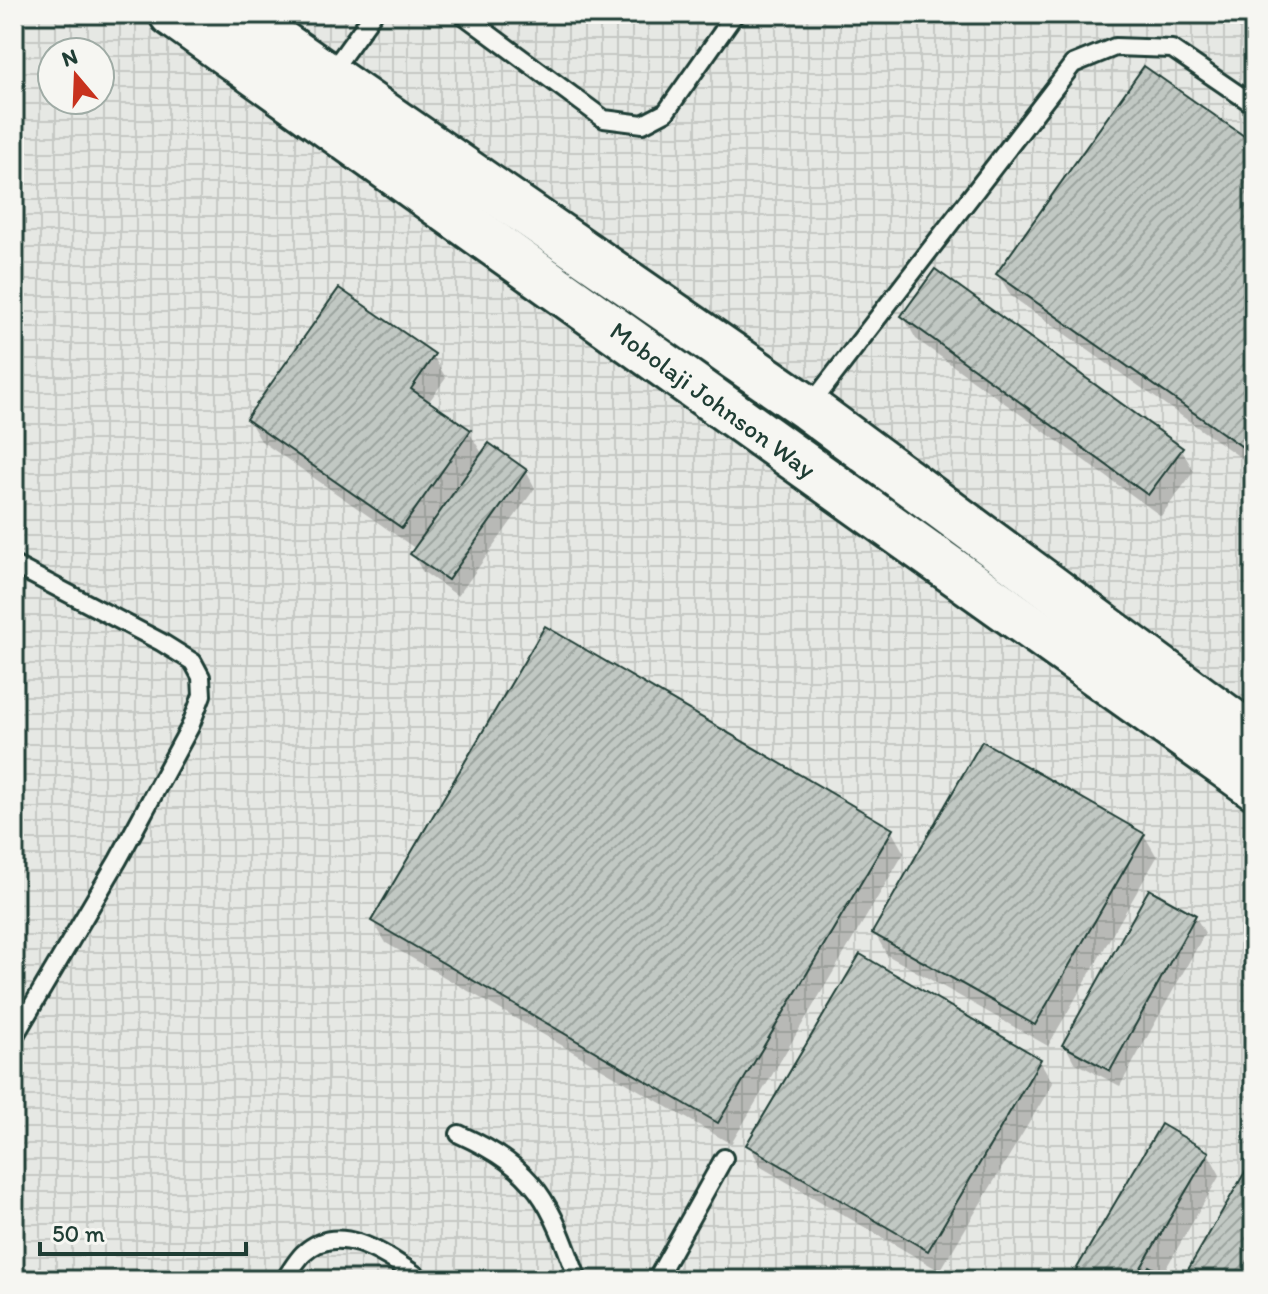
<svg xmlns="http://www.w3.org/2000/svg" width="1268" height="1294" viewBox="0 0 1268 1294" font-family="Itim,sans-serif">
<defs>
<pattern id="industrial-grid" width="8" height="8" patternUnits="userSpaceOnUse" patternTransform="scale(2)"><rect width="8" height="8" fill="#e6e8e4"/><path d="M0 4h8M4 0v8" fill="none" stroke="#c5c8c4"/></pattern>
<pattern id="building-hatch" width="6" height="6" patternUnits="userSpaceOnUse" patternTransform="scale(2)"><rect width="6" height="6" fill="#c1c8c3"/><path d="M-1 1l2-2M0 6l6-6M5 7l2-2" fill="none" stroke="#9ca49f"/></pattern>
</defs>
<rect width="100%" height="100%" fill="#f6f6f2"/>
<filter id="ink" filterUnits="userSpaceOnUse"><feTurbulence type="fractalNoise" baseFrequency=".0125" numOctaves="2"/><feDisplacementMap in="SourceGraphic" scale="16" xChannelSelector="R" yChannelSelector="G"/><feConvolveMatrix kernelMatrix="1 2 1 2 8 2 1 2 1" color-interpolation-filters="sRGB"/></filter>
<g filter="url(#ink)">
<path fill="url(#industrial-grid)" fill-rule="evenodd" d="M14,14H1254V1280H14ZM52,52H100V100H52Z"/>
<g fill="#0003">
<path d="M1254,146V467L1011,296L998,274Z"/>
<path d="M903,316L1181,449L1194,471L1161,516L916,339Z"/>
<path d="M433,356L446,378L428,403L469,432L483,455L526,471L535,488L458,596L422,571L413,554L416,549L261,441L248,419Z"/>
<path d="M891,830L904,853L731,1144L386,943L373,921Z"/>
<path d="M1144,835L1157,857L1048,1046L887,955L874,932Z"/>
<path d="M1195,916L1205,933L1120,1086L1074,1062L1065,1045Z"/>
<path d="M1040,1061L1053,1083L940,1271L761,1167L749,1145Z"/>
<path d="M1208,1153L1220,1175L1162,1275L1171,1280H1073Z"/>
<path d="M1254,1180V1280H1185Z"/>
</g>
<g fill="url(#building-hatch)" stroke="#1f3d34" stroke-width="2">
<path d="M1144,66L1254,143V455L996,274Z"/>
<path d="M935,269L1183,448L1148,495L901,316Z"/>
<path d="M339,288L435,354L411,389L471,430L402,528L246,419Z"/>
<path d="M489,443L527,470L448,580L410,554Z"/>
<path d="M545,626L893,829L718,1123L371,921Z"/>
<path d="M982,741L1145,834L1035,1025L872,933Z"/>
<path d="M1149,889L1196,915L1110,1071L1062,1045Z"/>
<path d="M860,954L1041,1059L928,1251L746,1145Z"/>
<path d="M1161,1124L1209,1152L1136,1276L1141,1280L1149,1266L1175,1280H1070Z"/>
<path d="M1245,1172L1254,1177V1266L1246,1280H1182Z"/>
</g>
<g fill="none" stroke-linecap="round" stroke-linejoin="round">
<g stroke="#1f3d34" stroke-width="22">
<g id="lane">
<path d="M462,14L604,119L643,124L666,112L735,14"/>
<path d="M329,75L373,14"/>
<path d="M809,407L1073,64L1115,47L1172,49L1254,105"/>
<path d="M14,565L161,642L193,662L201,677L202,695L190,727L118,860L14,1037"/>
<path d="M459,1134C538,1170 550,1202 578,1280"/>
<path d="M284,1280C290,1272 296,1261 303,1254C340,1218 390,1258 423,1280"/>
<path d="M656,1280L724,1158"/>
</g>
</g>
<g stroke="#1f3d34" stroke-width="50">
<g id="secondary">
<path d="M172,14L1254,786"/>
<path d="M239,14L808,408L1254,738"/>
</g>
</g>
<use href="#lane" stroke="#f6f6f2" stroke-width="16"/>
<use href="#secondary" stroke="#f6f6f2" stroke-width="44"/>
</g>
</g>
<g text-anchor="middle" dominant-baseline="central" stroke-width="6" stroke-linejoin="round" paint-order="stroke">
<g font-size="26" fill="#1f3d34" stroke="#f6f6f2">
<text transform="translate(713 400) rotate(36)">Mobolaji Johnson Way</text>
</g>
</g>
<rect width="1268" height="1294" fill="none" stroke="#f6f6f2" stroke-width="48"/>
<rect x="24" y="24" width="1220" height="1246" fill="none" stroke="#1f3d34" stroke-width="3" filter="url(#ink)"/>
<g transform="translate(76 76) rotate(341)"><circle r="38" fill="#f6f6f2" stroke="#a0aca6" stroke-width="2"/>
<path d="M0-6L14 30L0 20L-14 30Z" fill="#c8321e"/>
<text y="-12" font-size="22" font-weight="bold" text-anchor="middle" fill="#1f3d34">N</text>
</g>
<path d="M40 1242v12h206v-12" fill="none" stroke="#1f3d34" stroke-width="4"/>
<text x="52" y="1242" font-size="24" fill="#1f3d34" stroke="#f6f6f2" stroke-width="6" paint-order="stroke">50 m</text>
</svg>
